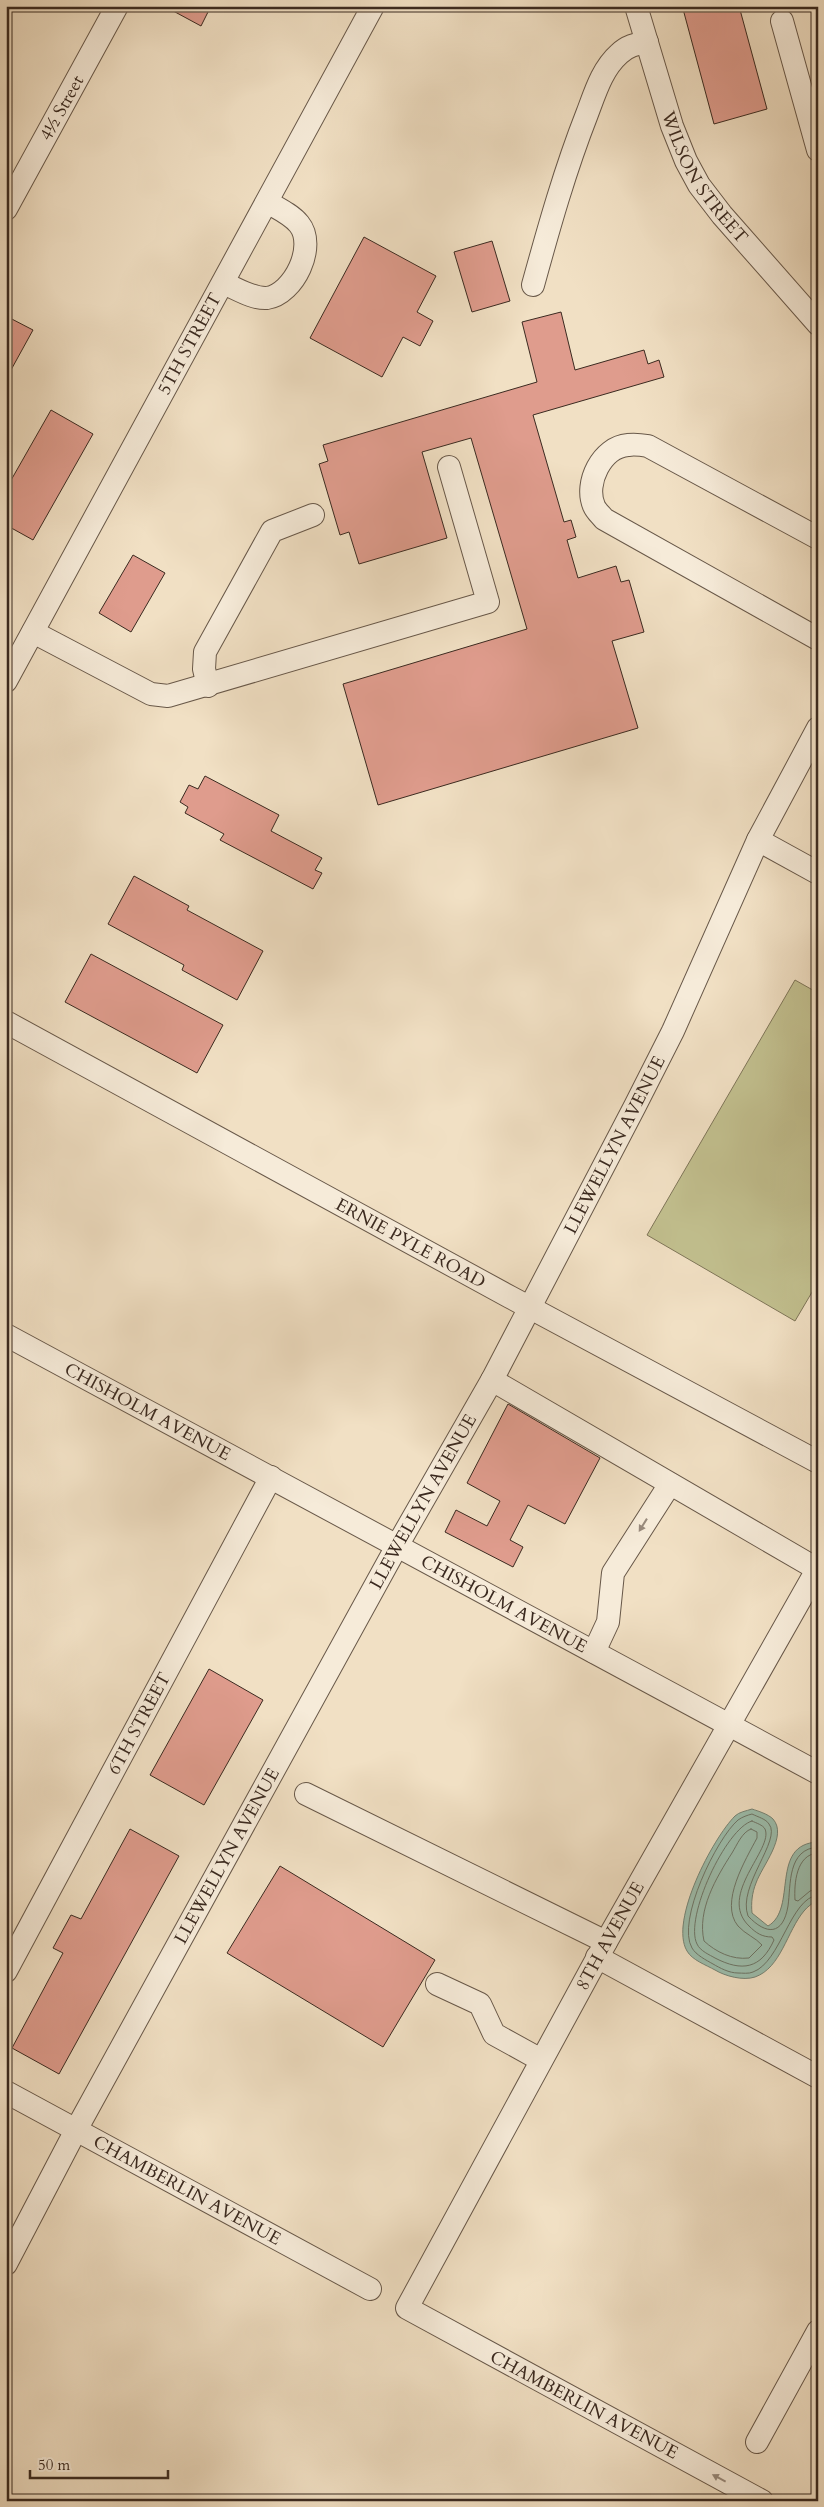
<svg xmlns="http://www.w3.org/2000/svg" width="824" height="2507" viewBox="0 0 824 2507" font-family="Cardo,serif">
<rect width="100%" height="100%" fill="#f1e0c4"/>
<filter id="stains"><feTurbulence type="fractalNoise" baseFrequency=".004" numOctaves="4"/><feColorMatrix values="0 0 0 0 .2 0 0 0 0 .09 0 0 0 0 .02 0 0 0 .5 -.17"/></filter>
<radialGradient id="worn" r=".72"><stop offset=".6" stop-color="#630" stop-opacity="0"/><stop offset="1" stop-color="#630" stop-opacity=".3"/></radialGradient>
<path fill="#c2c08f" stroke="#7e7558" d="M795,980L818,993V1282L795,1321L647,1235Z"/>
<path fill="#9cbead" stroke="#758375" d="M752,1809C758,1811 768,1814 773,1819C788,1836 762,1866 756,1883C752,1893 751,1903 752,1913L768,1926C798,1909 769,1844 818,1842V1899C813,1903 807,1907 804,1911C787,1931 781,1968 755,1977C743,1981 725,1976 715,1970C706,1965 692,1960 687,1951C669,1921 713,1838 735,1816C739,1812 746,1811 752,1809Z"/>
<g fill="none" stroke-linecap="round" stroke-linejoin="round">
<g stroke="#6c7466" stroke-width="1">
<path d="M752,1821C756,1823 763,1825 765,1829C774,1849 717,1895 749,1926C756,1933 762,1937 772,1937L774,1940C761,1969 742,1972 715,1958C710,1955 700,1951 697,1944C684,1918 726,1828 752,1821Z"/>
<path d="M751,1829L757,1832V1838C746,1859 719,1903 738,1926C745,1934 756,1938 762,1945L749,1958C732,1960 716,1952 704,1941C697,1910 716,1878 732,1853C737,1845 742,1832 751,1829Z"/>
<path d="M818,1847C787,1849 791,1885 788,1906C783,1936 766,1935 748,1916C737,1886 782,1840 769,1824C766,1819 758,1817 752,1814C748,1815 742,1817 738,1820C717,1838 676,1921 692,1948C696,1955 706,1960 713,1964C720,1968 729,1973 738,1973C742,1973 749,1974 753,1972C781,1962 790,1898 818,1895"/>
<path d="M818,1853C796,1854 794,1884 795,1900L798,1901L810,1891L818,1889"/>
</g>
</g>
<g fill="#df9c8d" stroke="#3b2a20">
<path d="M164,6H211L201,26Z"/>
<path d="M691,6H739L767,109L714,124L683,9Z"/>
<path d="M364,237L436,276L417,312L433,321L420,346L403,337L382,377L310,338Z"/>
<path d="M492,241L510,301L472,312L454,252Z"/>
<path d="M561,312L575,370L644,350L648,364L659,360L664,377L533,415L564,522L571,520L576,537L567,540L578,578L616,566L621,582L629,580L644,632L612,641L638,728L378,805L343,684L527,629L471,438L422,452L447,538L359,564L349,532L340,535L319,464L328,461L323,445L537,382L522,322Z"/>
<path d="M6,316L33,330L6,379Z"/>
<path d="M51,410L93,434L33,540L6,525V489Z"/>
<path d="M133,555L165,573L131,632L99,613Z"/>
<path d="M205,776L279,815L271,831L322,858L315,870L322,873L313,889L220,840L224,834L185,813L188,807L180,802L189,785L198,789Z"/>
<path d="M134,876L189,906L187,910L263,951L237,1000L182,970L184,965L108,924Z"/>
<path d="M91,954L223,1025L197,1073L65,1002Z"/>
<path d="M508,1404L600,1458L565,1524L528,1505L510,1540L523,1547L513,1567L445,1532L456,1510L487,1526L500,1501L467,1483Z"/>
<path d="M209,1669L263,1700L204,1805L150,1775Z"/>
<path d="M130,1829L179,1856L59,2074L12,2048L63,1953L53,1948L71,1915L81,1919Z"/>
<path d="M280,1866L435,1960L383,2047L227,1953Z"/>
</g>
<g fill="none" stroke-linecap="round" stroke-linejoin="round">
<g stroke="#685849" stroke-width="24">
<g id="minor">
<path id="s1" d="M636,6L672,126L686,161L699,185L722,215L818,324"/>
<path d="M782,21L818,150"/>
<path d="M6,209L117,6"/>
<path d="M223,283C236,288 252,299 267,298C294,294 317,246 299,224C291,214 277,208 267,202"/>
<path d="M533,285C549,227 565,170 587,114C595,93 602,69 619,54C627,46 636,44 647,42"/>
<path d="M818,538L648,446C642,445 635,444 628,445C602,447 584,483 594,506C596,511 601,515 604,519L818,639"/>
<path d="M33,632L151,694L168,696L488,602L449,467"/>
<path id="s2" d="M6,681L373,6"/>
<path d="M208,686L204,669L205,652L272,531L313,515"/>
<path d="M758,840L818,873"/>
<path id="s3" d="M6,1022L510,1297L818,1462"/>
<path id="s4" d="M6,1335L818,1773"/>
<path d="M492,1380L817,1569"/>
<path d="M594,1652L608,1622L613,1573L670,1484"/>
<path d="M306,1794L606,1942"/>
<path d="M597,1957L818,2077"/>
<path id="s5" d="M6,1971L271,1477"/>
<path d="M437,1984L480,2004L494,2034L541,2060"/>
<path id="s6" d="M6,2092L370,2289"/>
<path id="s7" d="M6,2264L76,2130L397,1546L492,1380L635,1106L673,1031L758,840L818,728"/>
<path d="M757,2442L818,2331"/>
<path id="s8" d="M762,2501L407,2308L606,1942L818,1568"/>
</g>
</g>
<use href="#minor" stroke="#f6ebd9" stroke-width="22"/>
</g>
<defs><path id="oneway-solid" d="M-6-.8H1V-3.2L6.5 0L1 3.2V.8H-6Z" transform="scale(1.25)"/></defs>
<g fill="#988a7c">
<use href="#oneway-solid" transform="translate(643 1525) rotate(122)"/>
<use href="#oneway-solid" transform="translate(719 2478) rotate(-152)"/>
</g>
<g text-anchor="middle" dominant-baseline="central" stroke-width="4.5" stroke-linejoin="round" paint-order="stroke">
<g font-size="18" fill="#3b2a20" stroke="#f6ebd9">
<text transform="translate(62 108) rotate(-61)">4½ Street</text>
<text stroke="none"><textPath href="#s1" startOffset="186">WILSON STREET</textPath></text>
<text stroke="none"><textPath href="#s2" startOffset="384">5TH STREET</textPath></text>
<text stroke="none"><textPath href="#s7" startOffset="1274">LLEWELLYN AVENUE</textPath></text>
<text stroke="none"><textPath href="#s3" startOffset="461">ERNIE PYLE ROAD</textPath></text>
<text stroke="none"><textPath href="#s4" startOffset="161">CHISHOLM AVENUE</textPath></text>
<text stroke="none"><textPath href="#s7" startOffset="869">LLEWELLYN AVENUE</textPath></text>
<text stroke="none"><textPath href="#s4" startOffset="566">CHISHOLM AVENUE</textPath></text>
<text stroke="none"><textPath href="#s5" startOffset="281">6TH STREET</textPath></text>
<text stroke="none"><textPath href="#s7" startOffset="464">LLEWELLYN AVENUE</textPath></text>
<text stroke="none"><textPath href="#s8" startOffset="828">8TH AVENUE</textPath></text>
<text stroke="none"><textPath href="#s6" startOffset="206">CHAMBERLIN AVENUE</textPath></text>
<text transform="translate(584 2405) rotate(28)">CHAMBERLIN AVENUE</text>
</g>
</g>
<rect width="824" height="2507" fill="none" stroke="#f1e0c4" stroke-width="25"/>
<rect x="8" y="8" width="809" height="2492" fill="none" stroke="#3b2a20" stroke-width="2.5"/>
<rect x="12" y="12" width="799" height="2482" fill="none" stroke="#3b2a20"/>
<path d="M30 2470v8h138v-8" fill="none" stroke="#3b2a20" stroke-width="2.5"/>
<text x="38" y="2470" font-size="15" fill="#3b2a20" stroke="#f6ebd9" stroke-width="4" paint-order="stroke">50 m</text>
<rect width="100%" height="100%" filter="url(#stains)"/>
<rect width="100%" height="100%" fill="url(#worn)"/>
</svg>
